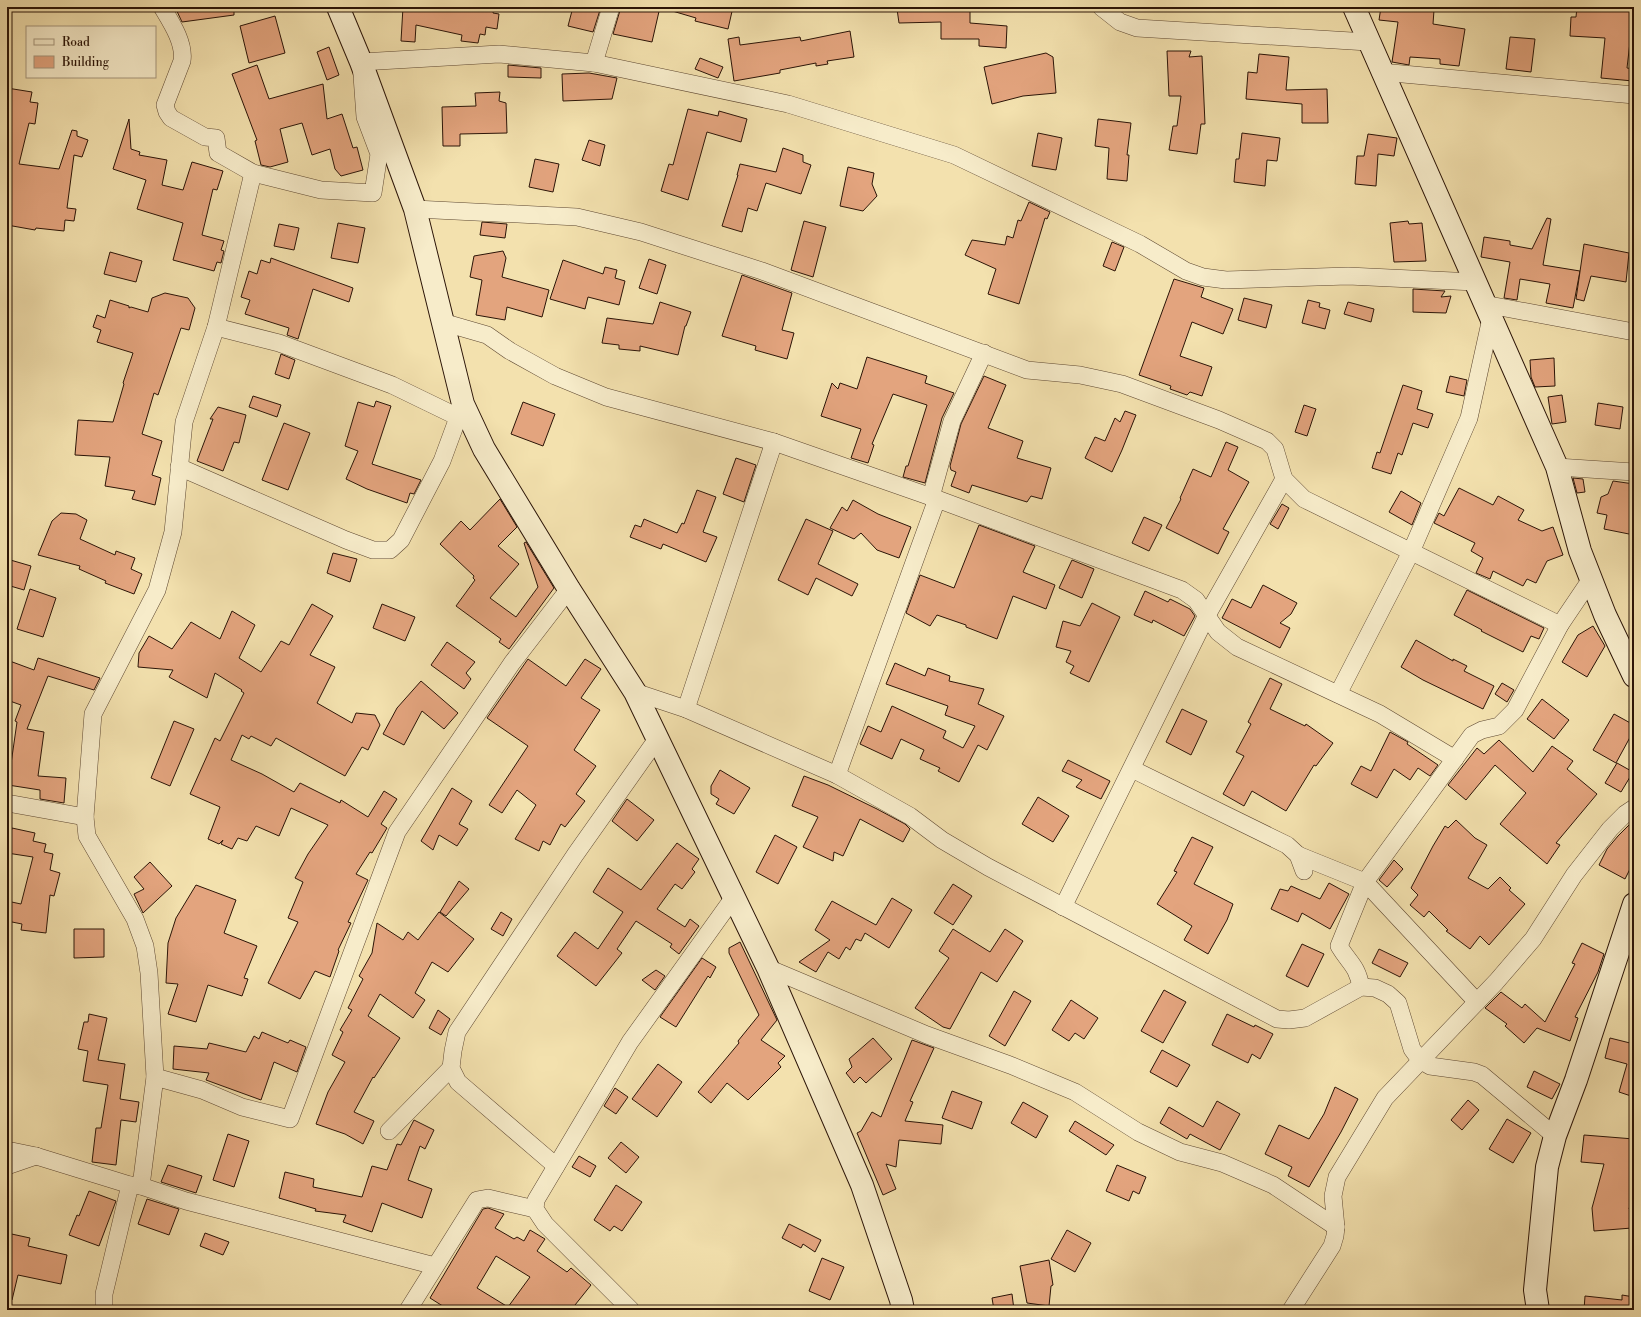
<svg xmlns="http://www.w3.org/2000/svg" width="1641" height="1317" viewBox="0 0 1641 1317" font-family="'Libre Bodoni',serif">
<rect width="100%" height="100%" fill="#f3e1ae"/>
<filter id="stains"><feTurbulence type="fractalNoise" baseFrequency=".005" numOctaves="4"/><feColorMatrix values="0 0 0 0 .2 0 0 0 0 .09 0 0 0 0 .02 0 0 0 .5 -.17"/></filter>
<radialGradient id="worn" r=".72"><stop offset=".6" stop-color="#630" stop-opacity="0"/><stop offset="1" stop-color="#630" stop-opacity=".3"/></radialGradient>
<g fill="#e3a47e" stroke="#2b1407" fill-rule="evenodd">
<path d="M175,7H234V15L182,22Z"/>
<path d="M403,7H494L493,13L499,14L497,29L486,27L485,35L480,34L478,43L461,41L462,35L416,25L415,42L401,41Z"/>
<path d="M573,7H601L593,32L568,26Z"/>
<path d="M621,7H660L652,42L613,34Z"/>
<path d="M670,7H733L728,29L695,21L696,18L669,10Z"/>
<path d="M902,7H970V23L1007,26L1006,48L979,46V39H941V22L899,23L897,9L902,8Z"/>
<path d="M1381,7H1404L1434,10L1433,24L1465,29L1459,66L1440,64V59L1410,57L1409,65L1392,62L1398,22L1379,20Z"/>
<path d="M1577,7H1634L1633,42H1630L1627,68L1634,69L1633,81L1601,78L1605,38L1570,36L1571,17H1576Z"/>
<path d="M275,16L285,53L249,63L240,26Z"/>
<path d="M850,31L854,57L827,61L828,64L816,66V63L780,70V73L734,81L728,39L739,37L740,45L800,37L801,41Z"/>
<path d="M1510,37L1535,39L1531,72L1506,69Z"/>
<path d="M329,47L339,75L327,80L317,52Z"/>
<path d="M1167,51H1191L1189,57L1202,56L1205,124H1201L1197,154L1169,150L1173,126H1177L1181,96H1169Z"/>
<path d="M1046,53L1053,57L1056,93L1023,96L992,104L984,67Z"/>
<path d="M1259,54L1289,57L1286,90L1327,89L1328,123H1302V104L1246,99L1248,72L1257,73Z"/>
<path d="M700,58L723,67L718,78L695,69Z"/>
<path d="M257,65L269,99L323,84L327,119L342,114L353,148L357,147L363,170L341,176L335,169L330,149L312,155L302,123L280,129L288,162L270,167L261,165L255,141L257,140L232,74Z"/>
<path d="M508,65L541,68V78L508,77Z"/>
<path d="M589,73L617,78L612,99L563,101L562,74Z"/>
<path d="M7,88L32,92L30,102L38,103L35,124L29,123L19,164L59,169L72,130L77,131V136L88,140L82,157L74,155L67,208L76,209L74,221L65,220L64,231L36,228L35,230L7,225Z"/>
<path d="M500,92L499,101L506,103L507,133L460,134V146H443L442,107L476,106L475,93Z"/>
<path d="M688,109L718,116L719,111L747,119L741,142L707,132L688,200L661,191L669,164L673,165Z"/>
<path d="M129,119L131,149L140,152L139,155L167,160L162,185L183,190L192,162L223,171L217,190L213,189L202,235L224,241L221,250L224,251L221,263L217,262L214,271L173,260L183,223L137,209L146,180L113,169Z"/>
<path d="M1098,119L1131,123L1127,155H1129L1127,181L1107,179L1109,148L1095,146Z"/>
<path d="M1038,133L1062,138L1056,170L1032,166Z"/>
<path d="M1242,133L1280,138L1277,161L1267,160L1265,186L1234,182L1236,159H1239Z"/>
<path d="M1368,134L1397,138L1394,156L1378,154L1376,186L1355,184L1357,156H1364Z"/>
<path d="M589,140L605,145L600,166L582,160Z"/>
<path d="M783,148L803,155V162L811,165L801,194L766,183L757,211L748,208L742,232L722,226L738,175H737L740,164L776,172Z"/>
<path d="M535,159L559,164L553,192L529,187Z"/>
<path d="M848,167L874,173L872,184L877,196L863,211L840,206Z"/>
<path d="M1029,202L1050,212L1047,219L1045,218L1019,304L988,294L996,269L965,255L972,240L1005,245L1007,236L1013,238L1018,220L1021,221Z"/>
<path d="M1547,218L1551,219L1543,265L1580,271L1573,308L1546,303L1550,284L1520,279L1517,300L1504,298L1510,262L1481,257L1484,237L1510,241V245L1532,249Z"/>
<path d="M804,221L826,227L813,277L791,270Z"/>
<path d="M1408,221L1409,224L1422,223L1426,261L1394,262L1390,223Z"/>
<path d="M482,222L507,224L505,238L480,235Z"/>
<path d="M338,223L365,228L358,263L331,258Z"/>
<path d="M279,224L299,228L294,250L274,246Z"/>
<path d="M1112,242L1124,247L1115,271L1103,266Z"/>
<path d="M1584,244L1629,253L1626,282L1591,276L1584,301L1576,299Z"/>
<path d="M503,251L506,258L502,277L549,290L542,317L507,307L505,320L476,315L482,280L470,277L474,256Z"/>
<path d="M110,252L142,261L136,282L104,274Z"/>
<path d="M271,258L353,288L349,302L313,289L298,339L287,335L289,328L245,314L250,300L241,297L249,271L257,274L261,260L270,263Z"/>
<path d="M649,259L666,265L657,294L639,288Z"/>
<path d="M563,260L603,274L605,267L617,270L615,278L625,281L619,305L588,297L585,309L550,299Z"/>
<path d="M742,275L792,293L782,330L794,333L787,359L755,350L756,346L722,336Z"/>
<path d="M1174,279L1204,288L1201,297L1233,309L1223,334L1192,322L1180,356L1212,367L1202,396L1190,392L1187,395L1170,389L1171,386L1139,375Z"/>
<path d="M1413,289L1445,291L1441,297L1451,296L1446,313L1413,312Z"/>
<path d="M165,293L188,298L195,308L189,330L181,328L158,395L154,393L142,434L162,441L152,475L161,478L155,505L132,499L135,491L105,486L110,457L75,455L78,420L113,422L124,384L123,383L133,353L97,342L101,330L93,327L97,315L105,318L110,300L129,306V308L131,307L148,312L152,298Z"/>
<path d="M1244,298L1272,305L1266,328L1238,320Z"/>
<path d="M1308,300L1320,303L1319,307L1330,310L1325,329L1302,323Z"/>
<path d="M660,302L691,312L686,326H685L678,355L640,346V351L619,349V345L602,343L607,318L653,324Z"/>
<path d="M1348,302L1374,309L1371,322L1344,314Z"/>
<path d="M281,354L295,360L289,379L275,374Z"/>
<path d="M867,357L927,376L925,383L954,393L942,418L925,483L903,477L906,466H908L927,405L893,394L872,444L874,445L868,463L851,458L861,429L821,416L832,383L838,389L840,383L857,389Z"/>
<path d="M1554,358L1555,386L1535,387L1531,377L1530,360Z"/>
<path d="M984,376L1006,385L988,428L1023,441L1017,458L1051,468L1042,499L1031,496L1027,502L972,485L969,493L951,486L956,472L951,470L950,466L961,424Z"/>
<path d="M1450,376L1467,380L1464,396L1446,392Z"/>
<path d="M1403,385L1422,391L1417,409L1433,414L1428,428L1413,423L1402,455L1398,453L1391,474L1372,468L1377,452L1380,453Z"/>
<path d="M1562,395L1566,422L1552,424L1548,397Z"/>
<path d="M253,396L281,405L277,417L249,407Z"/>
<path d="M376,401L391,406L372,464L421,480L414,494L410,493L407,503L367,489L346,479L358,451L345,446L358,402L374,407Z"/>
<path d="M523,402L555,414L543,446L511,434Z"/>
<path d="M1598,403L1623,407L1620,429L1595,425Z"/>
<path d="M1304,405L1316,409L1307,436L1295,432Z"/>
<path d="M218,407L246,415L239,443L234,442L223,471L197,461L213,419H210Z"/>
<path d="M1125,411L1136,415L1122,450L1112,472L1085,458L1095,437L1105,441L1115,418L1120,422Z"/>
<path d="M284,423L310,433L288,490L262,480Z"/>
<path d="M1226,442L1238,447L1228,470L1249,482L1223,529L1229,532L1218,554L1166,528L1181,499L1180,498L1193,469L1211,477Z"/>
<path d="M736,458L756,465L744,502L723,494Z"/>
<path d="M1573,478L1583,479L1585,492L1577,493Z"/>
<path d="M1613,481L1634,484V535L1604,529L1607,515L1597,513L1601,497L1608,494Z"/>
<path d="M1459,488L1493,505L1498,496L1524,510L1518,520L1542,531L1553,527L1563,555L1547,561L1536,583L1527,579L1523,586L1493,571L1490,579L1476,573L1483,558L1471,551L1475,543L1434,523L1439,513L1444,516L1445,514Z"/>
<path d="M697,490L716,497L703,532L717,537L706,562L663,544L661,549L630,537L635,525L641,527L644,519L677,533L682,523L684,524Z"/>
<path d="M1401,491L1421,503L1412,525L1389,512Z"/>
<path d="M500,499L517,527L498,546L519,564L490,598L516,617L538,587L524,543L526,542L554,588L509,649L499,642L501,639L456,606L475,580L473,578L474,576L440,544L461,521L470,530Z"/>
<path d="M853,500L878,514L911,527L899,558L877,550L861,533L854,539L830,528L842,507L847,511Z"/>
<path d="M1282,504L1289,508L1278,529L1270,524Z"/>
<path d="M61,513L76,514L87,520L80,539L115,555L116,551L135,558L131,569L142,574L134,594L105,583L106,581L79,569L80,566L38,555L52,521Z"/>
<path d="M1144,517L1162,525L1149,551L1132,543Z"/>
<path d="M806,519L833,531L818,564L858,584L852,596L816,578L808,595L778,580Z"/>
<path d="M979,525L1035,546L1023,572L1055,585L1046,609L1013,596L997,639L966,627V625L937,615L930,626L906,613L920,575L954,588Z"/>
<path d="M333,553L357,559L350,582L327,573Z"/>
<path d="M7,559L31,566L24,590L7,585Z"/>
<path d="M1072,560L1094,569L1082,598L1059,588Z"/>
<path d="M1263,585L1297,603L1291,614L1280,623L1290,628L1280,648L1222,618L1232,599L1251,608Z"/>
<path d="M30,589L56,598L43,637L17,629Z"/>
<path d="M1467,590L1544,628L1539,639L1531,636L1523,652L1481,631L1482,630L1454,615Z"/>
<path d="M1145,591L1168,602L1170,599L1190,609L1195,616L1184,636L1153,620L1152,623L1134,615Z"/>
<path d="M1092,603L1120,617L1089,682L1070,673L1074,666L1066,662L1071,651L1056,647L1063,621L1080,626Z"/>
<path d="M312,604L333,616L310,655L335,667L317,703L352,723L356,713L375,715L380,725L368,750L362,747L345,776L276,738L271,746L251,736L249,739L242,735L231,760L262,774L294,792L300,783L340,803L341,800L368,817L384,791L397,799L381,824L387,828L372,853L370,852L356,874L368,880L348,922L351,923L338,950L339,951L330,977L315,971L300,999L268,983L298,922L288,918L303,882L295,878L308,854L328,825L291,808L279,836L256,826L247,841L238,838L232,849L221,844L223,840L219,844L208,839L220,807L190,794L215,738L220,741L244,693L241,691L242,690L215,673L207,698L169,677L173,670L138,667L139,653L149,636L172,649L191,622L220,639L232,611L255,625L239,658L261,672L281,641L289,645Z"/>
<path d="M382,604L415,617L405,641L373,628Z"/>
<path d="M1593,626L1605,646L1587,677L1562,662L1578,635Z"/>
<path d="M1416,640L1453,661V659L1467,666L1464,671L1494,686L1483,709L1423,680L1401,667Z"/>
<path d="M447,642L475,662L466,673L471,679L464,689L431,665Z"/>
<path d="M38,658L100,678L94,690L48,676L27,729L44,732L38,776L66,778L64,803L40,799V790L8,785L17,722L15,721L21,705L7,700V660L34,670Z"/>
<path d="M528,659L566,686L585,659L601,669L581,698L600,710L574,750L596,766L576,794L585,801L565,827L561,824L550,845L543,841L539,851L515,839L536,805L517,790L502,813L489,805L528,746L487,718Z"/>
<path d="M895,663L925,676L928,668L950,676L949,681L984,689L978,704L1004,716L987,750L978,745L959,782L938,771L940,768L920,759L924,750L901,739L892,759L860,744L868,726L881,732L892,706L946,731L943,738L963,748L975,726L945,715L948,706L886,684Z"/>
<path d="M1270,678L1282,684L1270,709L1305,726L1306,724L1333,743L1316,766L1314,765L1286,811L1252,791L1244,806L1223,794L1244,756L1236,752L1251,724L1248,722Z"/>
<path d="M421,681L458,713L444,729L422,711L404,745L383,734L397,708Z"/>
<path d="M1502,683L1514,690L1507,702L1495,694Z"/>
<path d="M1542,699L1569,720L1554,739L1527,719Z"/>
<path d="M1182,709L1207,721L1191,755L1166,742Z"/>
<path d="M1614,714L1634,725V730L1616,763L1593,750Z"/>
<path d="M174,721L194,729L170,786L151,778Z"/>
<path d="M1390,732L1408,742L1407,744L1438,765L1430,776L1418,768L1410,780L1394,769L1377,798L1351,784L1361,766L1371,771Z"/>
<path d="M1499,740L1533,772L1552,746L1573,761L1567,769L1597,794L1556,843L1560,845L1547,864L1500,824L1526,793L1495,765L1466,800L1448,785L1477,748L1484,754Z"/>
<path d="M1068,760L1110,781L1101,799L1076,787L1082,780L1062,771Z"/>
<path d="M1617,763L1633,772L1621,792L1605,783Z"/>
<path d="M720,770L750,788L734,814L716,804L719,799L711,794V786Z"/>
<path d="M804,776L828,785L877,809L905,824L910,829L903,842L860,819L843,856L834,852L833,861L803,847L818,817L792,806Z"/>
<path d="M452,788L472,801L459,824L468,829L457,846L439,835L433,850L421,841Z"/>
<path d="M1038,797L1069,816L1053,842L1022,824Z"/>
<path d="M627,799L654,820L637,841L612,821Z"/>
<path d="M1456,820L1475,838L1487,845L1468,878L1488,889L1500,877L1511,888L1509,890L1525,904L1489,945L1480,936L1470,949L1446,931L1448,930L1429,911L1424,917L1410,905L1418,895L1411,888L1433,846L1445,826L1448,828Z"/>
<path d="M1633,821L1634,861L1625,879L1599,865L1607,849L1618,836Z"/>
<path d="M12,828L35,833L33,841L46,844L44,852L53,854L50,870L60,873L54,896L50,895L46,933L21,930L22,924L7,921V901L21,904L33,857L7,853Z"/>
<path d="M775,835L797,847L778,884L756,872Z"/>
<path d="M1192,837L1213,847L1194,884L1233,904L1227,920L1208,954L1184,940L1192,926L1157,904L1177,872L1174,871Z"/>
<path d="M677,843L699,859L692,869L695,872L682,889L675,884L657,909L685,927L690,919L699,926L679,954L670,947L672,944L636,921L617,949L622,953L596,986L557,956L575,932L598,949L623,912L593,892L608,868L641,890Z"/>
<path d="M1394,860L1403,869L1387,887L1379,880Z"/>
<path d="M150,862L172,886L143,913L134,894L144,889L134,877Z"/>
<path d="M459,881L469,889L446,916L440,912Z"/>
<path d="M1329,883L1349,894L1330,929L1302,913L1298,922L1271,909L1280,889L1288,891L1291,886L1320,899Z"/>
<path d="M953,884L972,896L953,925L934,913Z"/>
<path d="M196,885L236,900L224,933L257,946L244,978L248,979L242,996L208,985L196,1022L168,1014L178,984L166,983L168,943L176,918Z"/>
<path d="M892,898L912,910L889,948L865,933L861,941L856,939L850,950L846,947L839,959L828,952L816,972L799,962L830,940L815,930L832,901L876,925Z"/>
<path d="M439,912L474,939L448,972L432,962L415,993L425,1000L413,1018L380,994L368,1016L400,1038L374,1078L373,1077L354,1112L374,1121L363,1144L345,1134L316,1124L328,1092L345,1062L332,1055L343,1032L340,1030L352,1010L348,1008L363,979L359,976L372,953L377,923L403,940L408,932L418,940Z"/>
<path d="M501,912L512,919L503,936L491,929Z"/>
<path d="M74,929H104V957L74,958Z"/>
<path d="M953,929L990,952L1005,929L1023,941L997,982L981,972L950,1029L943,1027L915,1008L949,958L939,951Z"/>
<path d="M740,942L777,1020L761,1040L785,1056L778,1063L781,1067L748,1100L727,1083L711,1103L698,1092L739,1043L738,1041L759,1015L729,953V948Z"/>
<path d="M1582,943L1604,954L1598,972L1575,1017L1578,1018L1570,1041L1537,1028L1524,1043L1505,1026L1507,1024L1485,1008L1501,992L1522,1008L1525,1004L1545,1022L1575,964L1572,963Z"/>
<path d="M1302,944L1324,954L1308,987L1286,976Z"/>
<path d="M1379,949L1408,963L1400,977L1372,963Z"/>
<path d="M702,958L716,967L710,978L708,976L676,1027L660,1017Z"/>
<path d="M656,970L665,976L655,990L642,980Z"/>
<path d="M1164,990L1186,1002L1163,1043L1141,1031Z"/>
<path d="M1014,991L1031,1001L1005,1046L989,1036Z"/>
<path d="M1071,1000L1098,1018L1084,1039L1075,1033L1069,1041L1052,1030Z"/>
<path d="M438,1010L450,1019L441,1035L429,1028Z"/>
<path d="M89,1014L107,1018L98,1060L125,1064L120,1099L139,1102L136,1122L121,1120L116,1165L92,1162L96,1128H101L108,1085L83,1081L88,1051L78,1049L84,1022H88Z"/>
<path d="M1227,1014L1254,1027L1255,1025L1273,1034L1260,1059L1252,1054L1248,1063L1212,1045Z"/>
<path d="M262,1032L288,1043L290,1040L306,1047L297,1072L274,1062L261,1100L206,1080L209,1073L173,1069L174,1046L207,1049L209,1043L246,1052L254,1036L259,1039Z"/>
<path d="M873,1038L892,1059L866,1083L860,1077L854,1083L846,1073L852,1067L849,1059Z"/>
<path d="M1610,1038L1634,1044V1097L1619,1092L1627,1064L1605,1058Z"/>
<path d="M912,1040L934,1048L910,1101L913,1102L905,1121L943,1125L941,1144L899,1140L896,1167L886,1164L896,1189L883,1195L857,1133L861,1131L872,1112L881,1117Z"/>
<path d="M1162,1050L1190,1065L1177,1087L1150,1072Z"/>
<path d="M658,1064L682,1082L657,1117L632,1099Z"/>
<path d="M1534,1071L1560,1084L1552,1099L1527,1087Z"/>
<path d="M1335,1087L1358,1099L1341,1132L1309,1187L1288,1176L1292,1167L1265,1154L1279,1125L1309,1139L1324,1114Z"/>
<path d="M615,1088L628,1097L616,1114L604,1106Z"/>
<path d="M952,1091L982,1102L972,1129L942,1118Z"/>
<path d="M1468,1100L1479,1110L1462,1130L1451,1120Z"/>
<path d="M1217,1101L1240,1114L1220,1150L1190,1134L1187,1139L1160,1123L1169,1107L1203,1127Z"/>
<path d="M1023,1102L1048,1116L1036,1138L1011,1123Z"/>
<path d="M1507,1119L1531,1133L1513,1163L1489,1149Z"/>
<path d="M414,1120L434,1130L425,1149L420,1146L408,1180L432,1189L422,1218L382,1203L372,1232L343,1222L346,1215L315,1211L316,1209L279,1198L285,1172L314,1179L313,1187L362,1197L372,1166L387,1170L397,1144L401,1145Z"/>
<path d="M1075,1121L1114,1145L1106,1155L1069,1131Z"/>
<path d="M228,1134L249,1141L234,1187L213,1180Z"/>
<path d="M1584,1135L1634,1139V1191L1629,1209H1634L1632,1228L1594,1231L1592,1208L1604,1164L1581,1162Z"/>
<path d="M621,1142L639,1157L626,1173L608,1158Z"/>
<path d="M579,1156L596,1166L590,1177L572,1167Z"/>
<path d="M168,1165L202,1176L196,1193L161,1182Z"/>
<path d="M1117,1165L1146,1177L1139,1194L1133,1191L1129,1201L1106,1191Z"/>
<path d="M616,1185L642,1202L622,1231L614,1226L610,1231L594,1220Z"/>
<path d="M89,1191L116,1201L99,1246L69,1235L77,1215L79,1216Z"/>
<path d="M147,1199L179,1209L169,1235L138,1224Z"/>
<path d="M488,1208L504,1214L495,1228L514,1239L517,1237L524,1241L530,1230L545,1239L537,1251L567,1272L571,1268L591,1285L571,1310H449L430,1298L483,1209ZM496,1256L530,1277L508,1307L477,1288Z"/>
<path d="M789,1224L821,1240L815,1252L803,1244L801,1248L782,1238Z"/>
<path d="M1067,1230L1091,1243L1075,1272L1051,1259Z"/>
<path d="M7,1233L30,1238L28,1246L67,1255L61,1284L18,1275L12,1300H7Z"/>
<path d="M205,1233L229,1242L223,1255L200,1246Z"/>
<path d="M822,1258L844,1267L830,1300L809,1291Z"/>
<path d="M1049,1260L1053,1285L1051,1286L1049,1306L1027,1303L1020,1266Z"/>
<path d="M1012,1294L1014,1310H994L992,1298Z"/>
<path d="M1622,1295L1634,1297V1310H1584L1585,1296L1622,1300Z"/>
</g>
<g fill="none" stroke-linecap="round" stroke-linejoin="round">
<g stroke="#5d4731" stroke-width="18">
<g id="street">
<path d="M162,7C171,22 185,43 182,61L165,105L167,112L171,118L205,137L216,138L218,153L253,173L321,190L373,193L379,154L365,117L361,62L499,54L594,63L788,104L954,155L1140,244L1186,271L1203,277L1226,280L1348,276L1475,282"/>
<path d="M1101,7L1120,22L1137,28L1368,42"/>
<path d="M594,63L611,7"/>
<path d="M1381,72L1634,95"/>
<path d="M415,209L577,217L641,232L762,271L1027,370L1080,375L1122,384L1219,420L1267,441L1275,449L1284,479L1304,499L1560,625"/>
<path d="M1484,304L1634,332"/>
<path d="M442,322L487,335L510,351L555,376L606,397L774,442L937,499L1182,590L1196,600L1218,632L1237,647L1380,714L1455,759"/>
<path d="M216,327L279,343L392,385L458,417"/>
<path d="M179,467L346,540L373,550H390L401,540L442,461L463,404"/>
<path d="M1557,467L1634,472"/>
<path d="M931,497L952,421L984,353"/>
<path d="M635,692L686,709L837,775L910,816L942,840L988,867L1277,1019L1289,1020L1305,1018L1361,987L1375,988L1388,994L1398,1003L1412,1049L1420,1060L1430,1066L1474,1072L1482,1075L1555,1136"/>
<path d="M1338,694L1411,552L1469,418L1491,318"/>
<path d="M686,709L774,442"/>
<path d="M1132,769L1287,845L1298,855L1304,871"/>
<path d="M837,775L937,499"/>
<path d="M7,803L85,817"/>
<path d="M1298,855L1365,882L1477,1002"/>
<path d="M1063,907L1206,617L1284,479"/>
<path d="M768,968L927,1035L1010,1065L1075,1092L1138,1132L1180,1152L1222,1163L1273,1185L1336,1227"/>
<path d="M1361,987C1357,965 1349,963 1339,946L1365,882L1472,735L1482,730L1499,726L1515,710L1560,625L1591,579"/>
<path d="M155,1077L202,1090L242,1107L290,1119L397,832L512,663L569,589"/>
<path d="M389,1131L451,1068"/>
<path d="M7,1150L36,1156L130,1185"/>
<path d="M7,1166L36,1156"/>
<path d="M556,1166L458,1082L451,1068L453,1051L457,1032L575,855L657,739"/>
<path d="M141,1186L186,1201L435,1266"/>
<path d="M104,1310V1294L130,1185L141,1186L155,1077L149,973L145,946L135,919L87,836L85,817L93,714L157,590L173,532L184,422L216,327L253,173"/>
<path d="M408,1310L477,1200L488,1198L535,1209"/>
<path d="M631,1310L545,1224L535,1209L536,1200L630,1042L734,897"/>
<path d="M1291,1310L1332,1246L1335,1236L1336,1227L1333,1196L1337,1177L1385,1098L1496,982L1533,939L1574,875L1610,829L1625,814L1634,808"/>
</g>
</g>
<g stroke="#2b1407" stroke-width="24">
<g id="secondary">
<path d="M338,7L361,62L415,209L463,404L484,449L569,589L635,692L768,968L862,1185L901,1300L903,1310"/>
<path d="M1354,7L1557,467L1580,551L1605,615L1634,676"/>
<path d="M1538,1310L1535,1290L1547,1167L1555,1136L1576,1080L1634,904"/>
</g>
</g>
<use href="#street" stroke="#f7ecca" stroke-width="17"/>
<use href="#secondary" stroke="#f7ecca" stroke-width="22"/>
</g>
<rect width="1641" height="1317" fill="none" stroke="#f3e1ae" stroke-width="24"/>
<rect x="8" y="8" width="1625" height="1301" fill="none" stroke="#2b1407" stroke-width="2"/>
<rect x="12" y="12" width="1617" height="1293" fill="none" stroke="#2b1407"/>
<rect x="26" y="26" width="130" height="52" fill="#f7ecca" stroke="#a5967c"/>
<rect x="34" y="39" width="20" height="6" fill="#f7ecca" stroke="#a5967c"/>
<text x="62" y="46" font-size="12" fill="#2b1407">Road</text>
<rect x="34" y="56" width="20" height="12" fill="#e3a47e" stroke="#a5967c"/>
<text x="62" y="66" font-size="12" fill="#2b1407">Building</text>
<rect width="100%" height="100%" filter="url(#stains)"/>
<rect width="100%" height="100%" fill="url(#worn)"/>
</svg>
